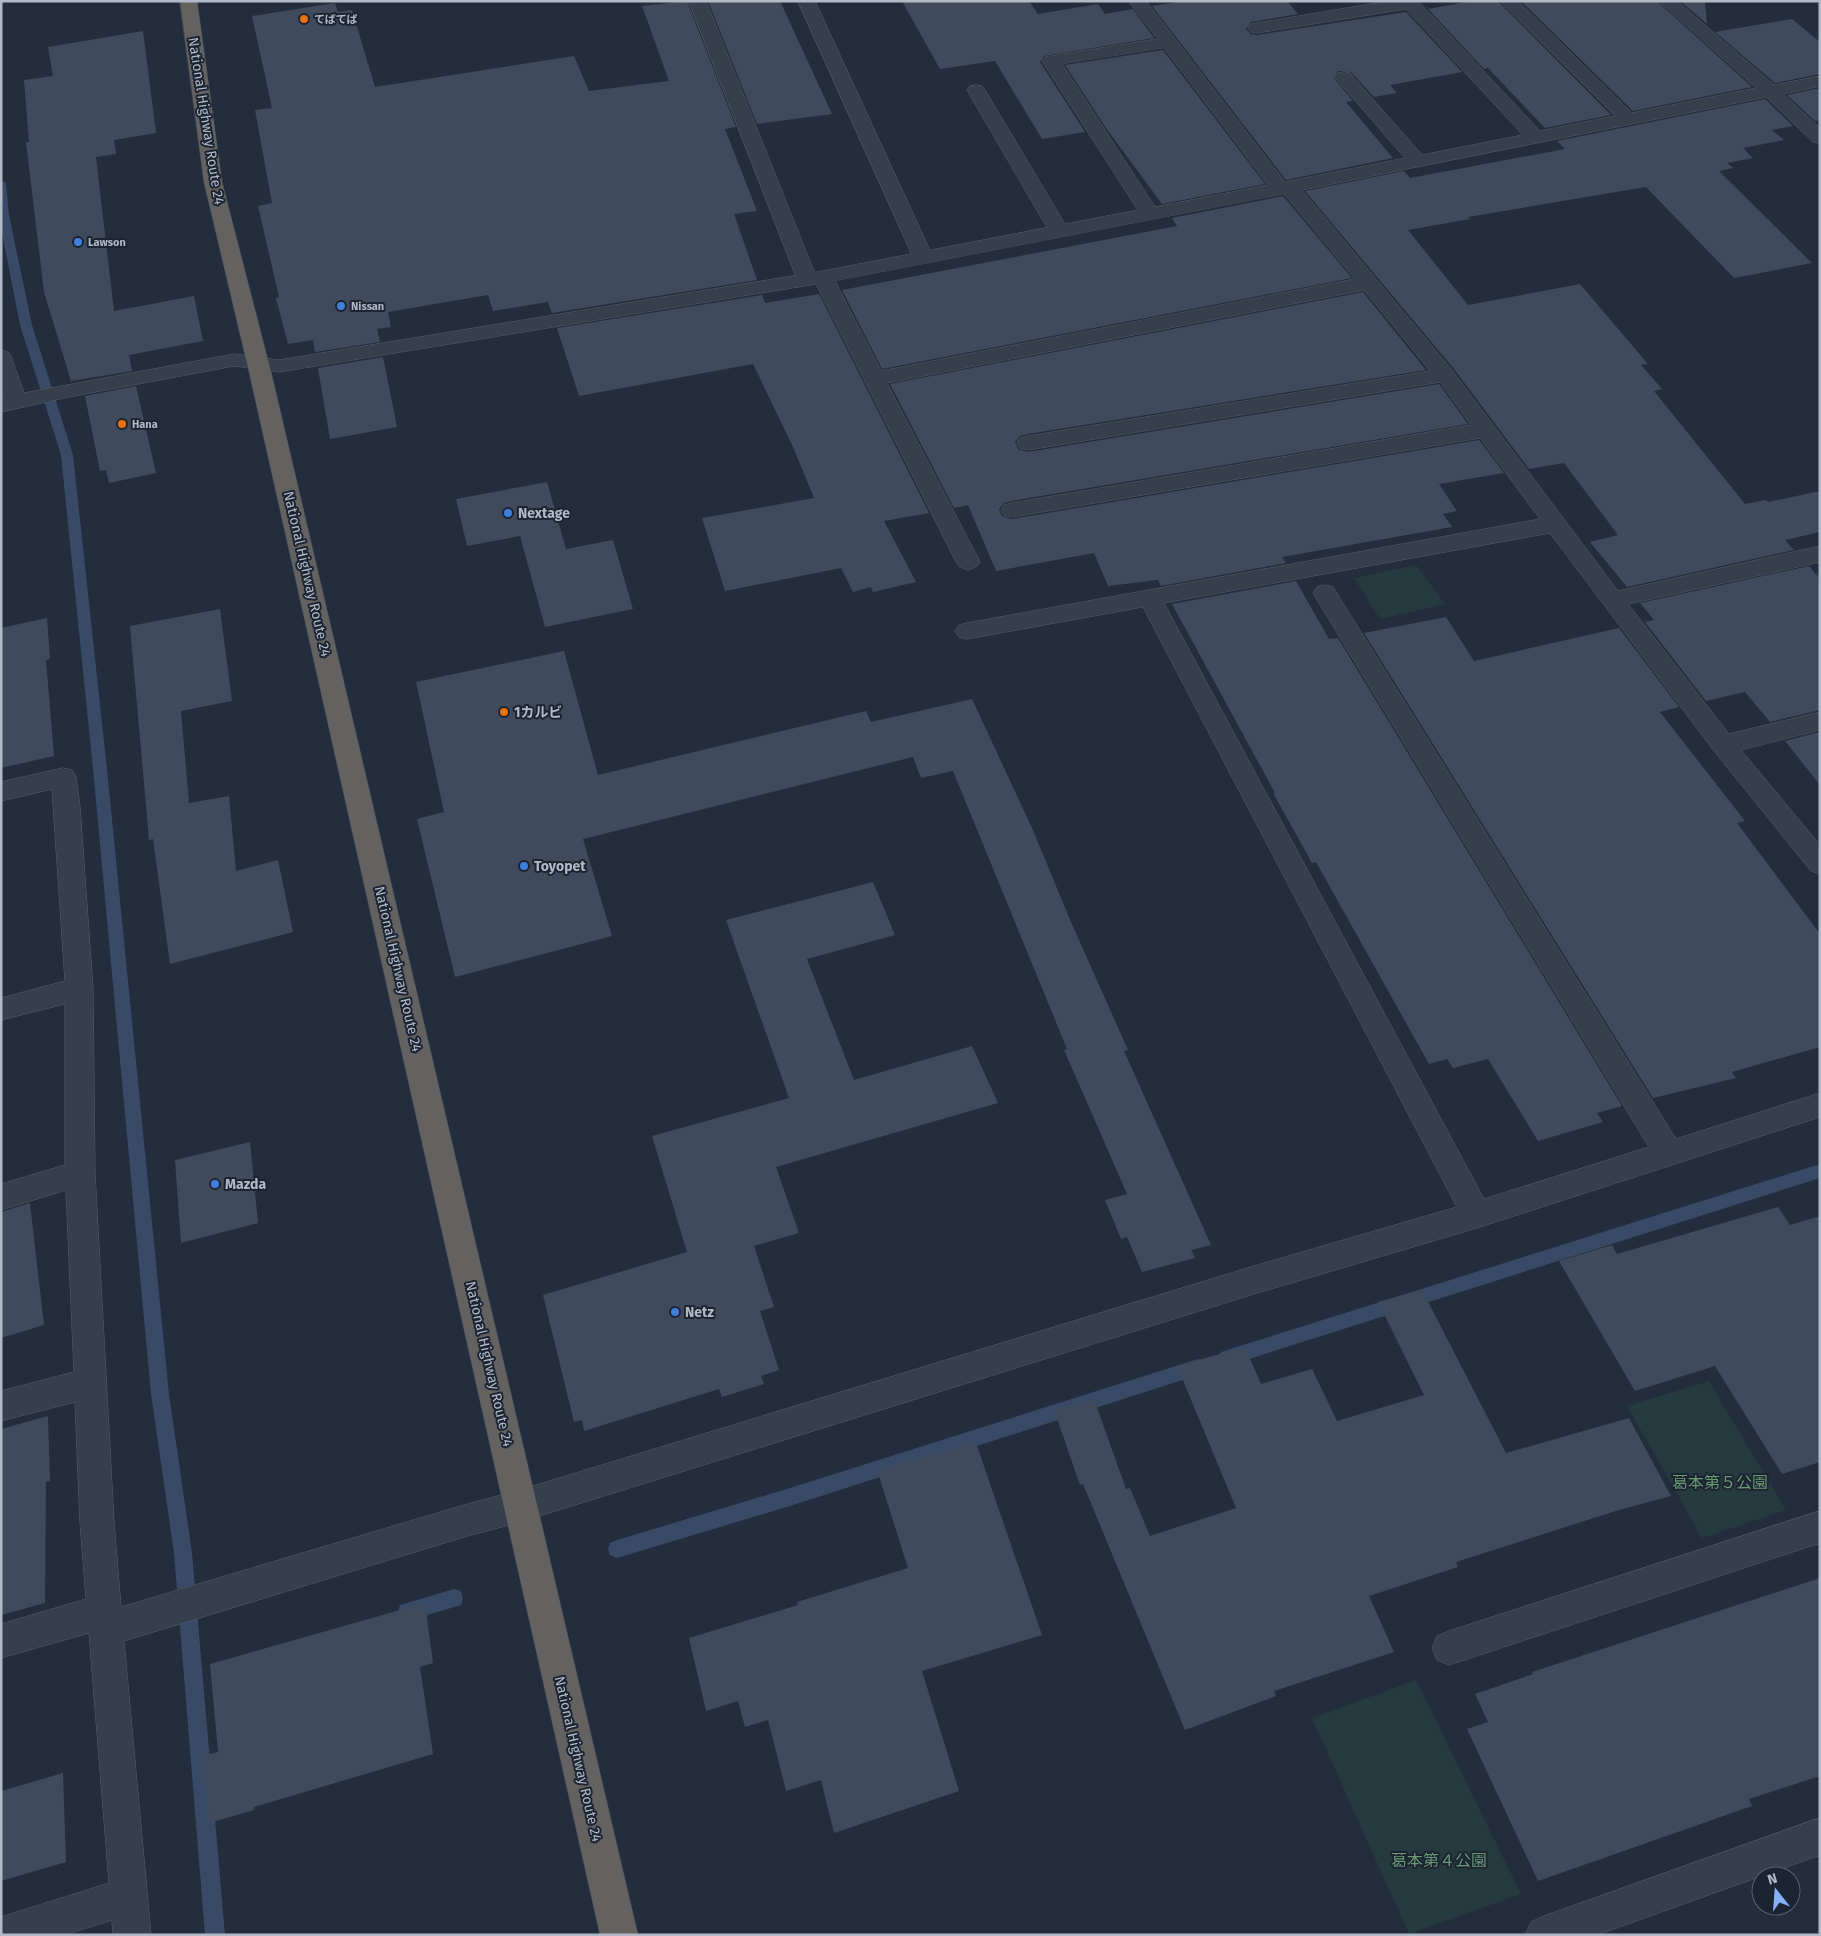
<svg xmlns="http://www.w3.org/2000/svg" width="1821" height="1936" viewBox="0 0 1821 1936" font-family="'Fira Sans','Noto Sans JP',sans-serif">
<rect width="100%" height="100%" fill="#232d3d"/>
<g fill="#253a3e">
<path d="M1416,565L1445,604L1380,619L1354,578Z"/>
<path d="M1709,1381L1786,1510L1702,1538L1627,1406Z"/>
<path d="M1416,1680L1521,1894L1409,1934L1312,1718Z"/>
</g>
<g fill="none" stroke-linecap="round" stroke-linejoin="round">
<g fill="#384a66" fill-rule="evenodd">
<path d="M1,180L6,183L9,215L32,325L73,455L107,769L169,1394L192,1553L225,1935H205L174,1553L151,1394L93,769L61,455L20,325L1,228Z"/>
<path d="M1820,1164V1178L1227,1366L1221,1364L1218,1358L1221,1352L1227,1350Z"/>
<path d="M1198,1359L1204,1361L1207,1367L1204,1373L1198,1375L790,1506L617,1558L610,1555L608,1549L610,1543L617,1540L790,1488Z"/>
<path d="M454,1589L461,1591L463,1598L461,1605L407,1621L400,1619L398,1612L400,1605Z"/>
</g>
</g>
<g fill="#3f4b5c">
<path d="M687,1L736,127L725,129L757,211L734,214L757,280L552,313L548,302L493,311L488,295L388,312L391,327L377,329L380,342L315,352L313,340L288,344L276,298L279,297L258,206L272,203L255,110L272,108L252,16L335,3L338,12L352,10L375,87L574,56L589,91L669,81L642,6Z"/>
<path d="M708,1H780L832,114L757,124Z"/>
<path d="M902,1H1029L1038,14L1098,4L1105,14L1133,9L1154,38L1044,56L1040,62L1085,132L1042,139L995,61L940,69Z"/>
<path d="M1185,1H1287L1298,14L1251,22L1246,29L1251,34L1257,35L1406,12L1462,72L1390,85L1397,93L1374,97L1351,72L1338,71L1334,78L1353,101L1346,102L1393,158L1286,180L1152,6Z"/>
<path d="M1472,1H1498L1611,115L1545,128L1488,68L1484,69L1428,9Z"/>
<path d="M1521,1H1657L1752,87L1633,111Z"/>
<path d="M1680,1H1705L1707,24Z"/>
<path d="M1792,19L1820,42V74L1775,83L1715,32Z"/>
<path d="M143,31L156,133L114,140L116,154L96,157L114,311L194,296L203,341L129,355L132,371L71,381L44,292L26,142H29L24,80L53,76L48,47Z"/>
<path d="M1163,50L1265,184L1162,204L1106,128L1065,65Z"/>
<path d="M1820,88V120L1815,121L1787,95Z"/>
<path d="M1765,99L1793,126L1772,130L1784,140L1743,148L1753,158L1727,163L1733,168L1719,171L1812,263L1734,278L1646,187L1468,217L1470,219L1408,230L1468,305L1580,284L1648,364L1641,365L1662,389L1654,391L1745,504L1766,500L1768,502L1820,491V532L1785,540L1794,550L1627,587L1590,542L1618,535L1564,463L1529,469L1454,369L1305,191L1404,171L1410,178L1565,149L1557,141Z"/>
<path d="M1283,196L1352,278L882,369L842,290L1177,226L1172,218Z"/>
<path d="M1363,292L1426,370L1028,434L1020,436L1015,442L1018,449L1028,452L1439,384L1468,424L1012,501L1004,503L999,509L1002,516L1012,519L1479,440L1504,473L1439,484L1457,511L1443,514L1452,527L1282,557L1286,563L1161,586L1158,580L1108,586L1094,553L996,571L968,505L954,508L890,384Z"/>
<path d="M819,294L929,513L884,521L916,582L873,592L871,587L853,592L841,568L725,591L702,518L814,498L793,447L753,364L579,396L557,328L762,295L765,303Z"/>
<path d="M383,357L397,427L330,439L318,368Z"/>
<path d="M136,386L156,473L109,483L106,470L100,471L85,396Z"/>
<path d="M547,482L566,549L613,540L633,609L545,627L520,536L467,546L456,499Z"/>
<path d="M1809,566L1820,579V710L1770,722L1745,692L1706,701L1645,622L1654,620L1640,603Z"/>
<path d="M1296,581L1329,639L1338,638L1622,1106L1597,1113L1603,1122L1538,1141L1488,1059L1453,1068L1447,1059L1429,1064L1316,862L1312,863L1273,793H1275L1172,604Z"/>
<path d="M220,609L232,701L181,711L189,803L229,796L236,871L278,860L293,932L170,964L153,839L149,840L130,626Z"/>
<path d="M1446,617L1474,661L1619,628L1679,707L1660,712L1745,821L1737,823L1820,934V1047L1732,1072L1736,1078L1653,1098L1364,633Z"/>
<path d="M47,618L50,659L46,660L54,756L1,768V628Z"/>
<path d="M564,651L598,775L866,711L871,722L972,699L1032,828L1071,922L1128,1050L1124,1051L1211,1245L1191,1250L1195,1258L1142,1272L1127,1237L1121,1239L1105,1200L1127,1194L1064,1050L1067,1049L953,771L921,778L913,757L583,839L612,936L455,977L417,819L444,812L416,682Z"/>
<path d="M1820,732V785L1785,741Z"/>
<path d="M873,882L895,935L807,959L854,1080L972,1046L998,1103L776,1167L799,1233L754,1246L774,1307L760,1311L779,1370L761,1376L764,1384L722,1397L719,1389L584,1431L582,1420L574,1422L543,1295L687,1252L652,1136L789,1098L726,920Z"/>
<path d="M250,1142L258,1223L181,1243L175,1160Z"/>
<path d="M30,1203L44,1325L1,1338V1212Z"/>
<path d="M1778,1207L1790,1225L1820,1216V1462L1782,1474L1715,1366L1635,1391L1559,1261L1612,1245L1617,1254Z"/>
<path d="M1422,1290L1506,1453L1629,1418L1671,1496L1619,1510L1456,1562L1458,1567L1369,1596L1394,1652L1274,1691L1276,1696L1185,1730L1083,1484L1080,1485L1054,1410L1094,1399L1126,1489L1130,1488L1150,1536L1236,1508L1177,1366L1245,1347L1261,1384L1312,1369L1337,1421L1424,1395L1378,1302Z"/>
<path d="M48,1416L50,1481L46,1482L45,1603L1,1615V1429Z"/>
<path d="M976,1443L1042,1635L922,1671L959,1791L834,1833L821,1780L786,1791L768,1720L745,1727L738,1701L706,1711L689,1638L798,1605L797,1602L908,1568L877,1470Z"/>
<path d="M1820,1578V1776L1749,1799L1752,1806L1538,1881L1467,1729L1488,1722L1475,1694L1533,1674L1532,1672Z"/>
<path d="M425,1603L433,1663L420,1667L433,1754L254,1807V1810L209,1823L205,1755L218,1752L210,1664Z"/>
<path d="M63,1773L66,1862L1,1881V1791Z"/>
</g>
<g fill="none" stroke-linecap="round" stroke-linejoin="round">
<g stroke="#555d6b" stroke-width="1">
<g id="service">
<path d="M689,1H706L817,279L814,283L807,285L800,283L797,279Z"/>
<path d="M798,1H815L933,257L930,261L923,263L916,261L913,257Z"/>
<path d="M976,85L982,86L985,90L1069,231L1066,235L1059,237L1052,235L1049,231L967,90L970,86Z"/>
</g>
</g>
<g stroke="#555d6b" stroke-width="1">
<g id="minor">
<path d="M1129,1H1146L1285,182L1405,158L1338,81L1335,77L1338,73L1344,72L1350,73L1422,155L1523,135L1406,9L1257,33L1251,32L1248,28L1251,24L1389,1H1418L1540,131L1615,116L1500,1H1518L1632,113L1756,88L1659,1H1677L1774,85L1820,76V86L1783,94L1820,128V143L1813,142L1766,97L1302,190L1452,370L1618,591L1820,546V562L1628,604L1729,734L1820,712V730L1741,750L1820,845V874L1811,871L1714,751L1550,533L1164,603L1484,1199L1649,1147L1313,593L1317,587L1325,585L1333,587L1676,1139L1820,1093V1117L1477,1228L1254,1294L520,1522L464,1537L124,1641L151,1935H113L112,1920L64,1935H1V1917L109,1883L89,1633L1,1658V1624L86,1599L80,1522L75,1402L1,1421V1391L74,1372L66,1190L1,1210V1184L65,1165V1004L1,1020V998L65,981L52,789L1,801V782L63,768L72,770L76,777L80,807L93,989L95,1173L114,1522L121,1607L464,1505L520,1490L1254,1266L1457,1207L1143,607L967,639L959,637L955,631L959,625L967,623L1540,519L1480,438L1012,517L1004,515L1001,510L1004,505L1012,503L1471,425L1440,382L1028,450L1020,448L1017,443L1020,438L1028,436L1430,371L1364,290L887,383L980,562L976,567L968,570L960,567L956,562L816,284L279,372L234,366L74,396L1,412V398H4L1,390V350L8,352L11,356L24,393L234,354L279,360L823,271L1138,210L1042,61L1045,57L1051,56L1157,39ZM1164,48L1268,185L1155,207L1062,64ZM1284,194L1355,279L881,371L835,281Z"/>
<path d="M1820,1511V1543L1449,1665L1437,1660L1432,1648L1437,1636L1449,1631Z"/>
<path d="M1820,1818V1855L1597,1935H1525L1531,1922L1544,1916Z"/>
</g>
</g>
<g stroke="#424a58" stroke-width="1">
<path id="trunk" d="M180,1H197L222,182L272,376L638,1935H600L250,376L204,182Z"/>
</g>
<use href="#service" fill="#373f4d" fill-rule="evenodd"/>
<use href="#minor" fill="#373f4d" fill-rule="evenodd"/>
<use href="#trunk" fill="#646260" fill-rule="evenodd"/>
</g>
<g fill="#e8710a" stroke="#1c2432" stroke-width="2">
<circle cx="304" cy="19" r="5"/>
<circle cx="122" cy="424" r="5"/>
<circle cx="504" cy="712" r="5"/>
</g>
<g fill="#3f7fe0" stroke="#1c2432" stroke-width="2">
<circle cx="78" cy="242" r="5"/>
<circle cx="341" cy="306" r="5"/>
<circle cx="508" cy="513" r="5"/>
<circle cx="524" cy="866" r="5"/>
<circle cx="215" cy="1184" r="5"/>
<circle cx="675" cy="1312" r="5"/>
</g>
<g text-anchor="middle" dominant-baseline="central" stroke-width="4" stroke-linejoin="round" paint-order="stroke">
<g font-size="11" font-weight="bold" fill="#b2bac8" stroke="#1c2432" text-anchor="start">
<text x="314" y="19">てばてば</text>
<text x="88" y="242">Lawson</text>
<text x="351" y="306">Nissan</text>
<text x="132" y="424">Hana</text>
</g>
<g font-size="14" fill="#b2bac8" stroke="#1c2432">
<text transform="translate(206 121) rotate(81)">National Highway Route 24</text>
<text transform="translate(307 574) rotate(77)">National Highway Route 24</text>
<text transform="translate(398 969) rotate(77)">National Highway Route 24</text>
<text transform="translate(489 1364) rotate(77)">National Highway Route 24</text>
<text transform="translate(578 1759) rotate(77)">National Highway Route 24</text>
</g>
<g font-size="14" font-weight="bold" fill="#b2bac8" stroke="#1c2432" text-anchor="start">
<text x="518" y="513">Nextage</text>
<text x="514" y="712">1カルビ</text>
<text x="534" y="866">Toyopet</text>
<text x="225" y="1184">Mazda</text>
<text x="685" y="1312">Netz</text>
</g>
<g font-size="16" fill="#699975" stroke="#1c2432">
<text x="1720" y="1482">葛本第５公園</text>
<text x="1439" y="1860">葛本第４公園</text>
</g>
</g>
<rect width="1821" height="1936" fill="none" stroke="#b2bac8" stroke-width="5"/>
<g transform="translate(1776 1891) rotate(343)"><circle r="24" fill="#1c2432" stroke="#58606e"/>
<path d="M0-4L9 19L0 12L-9 19Z" fill="#86b0f9"/>
<text y="-8" font-size="14" font-weight="bold" text-anchor="middle" fill="#b2bac8">N</text>
</g>
</svg>
